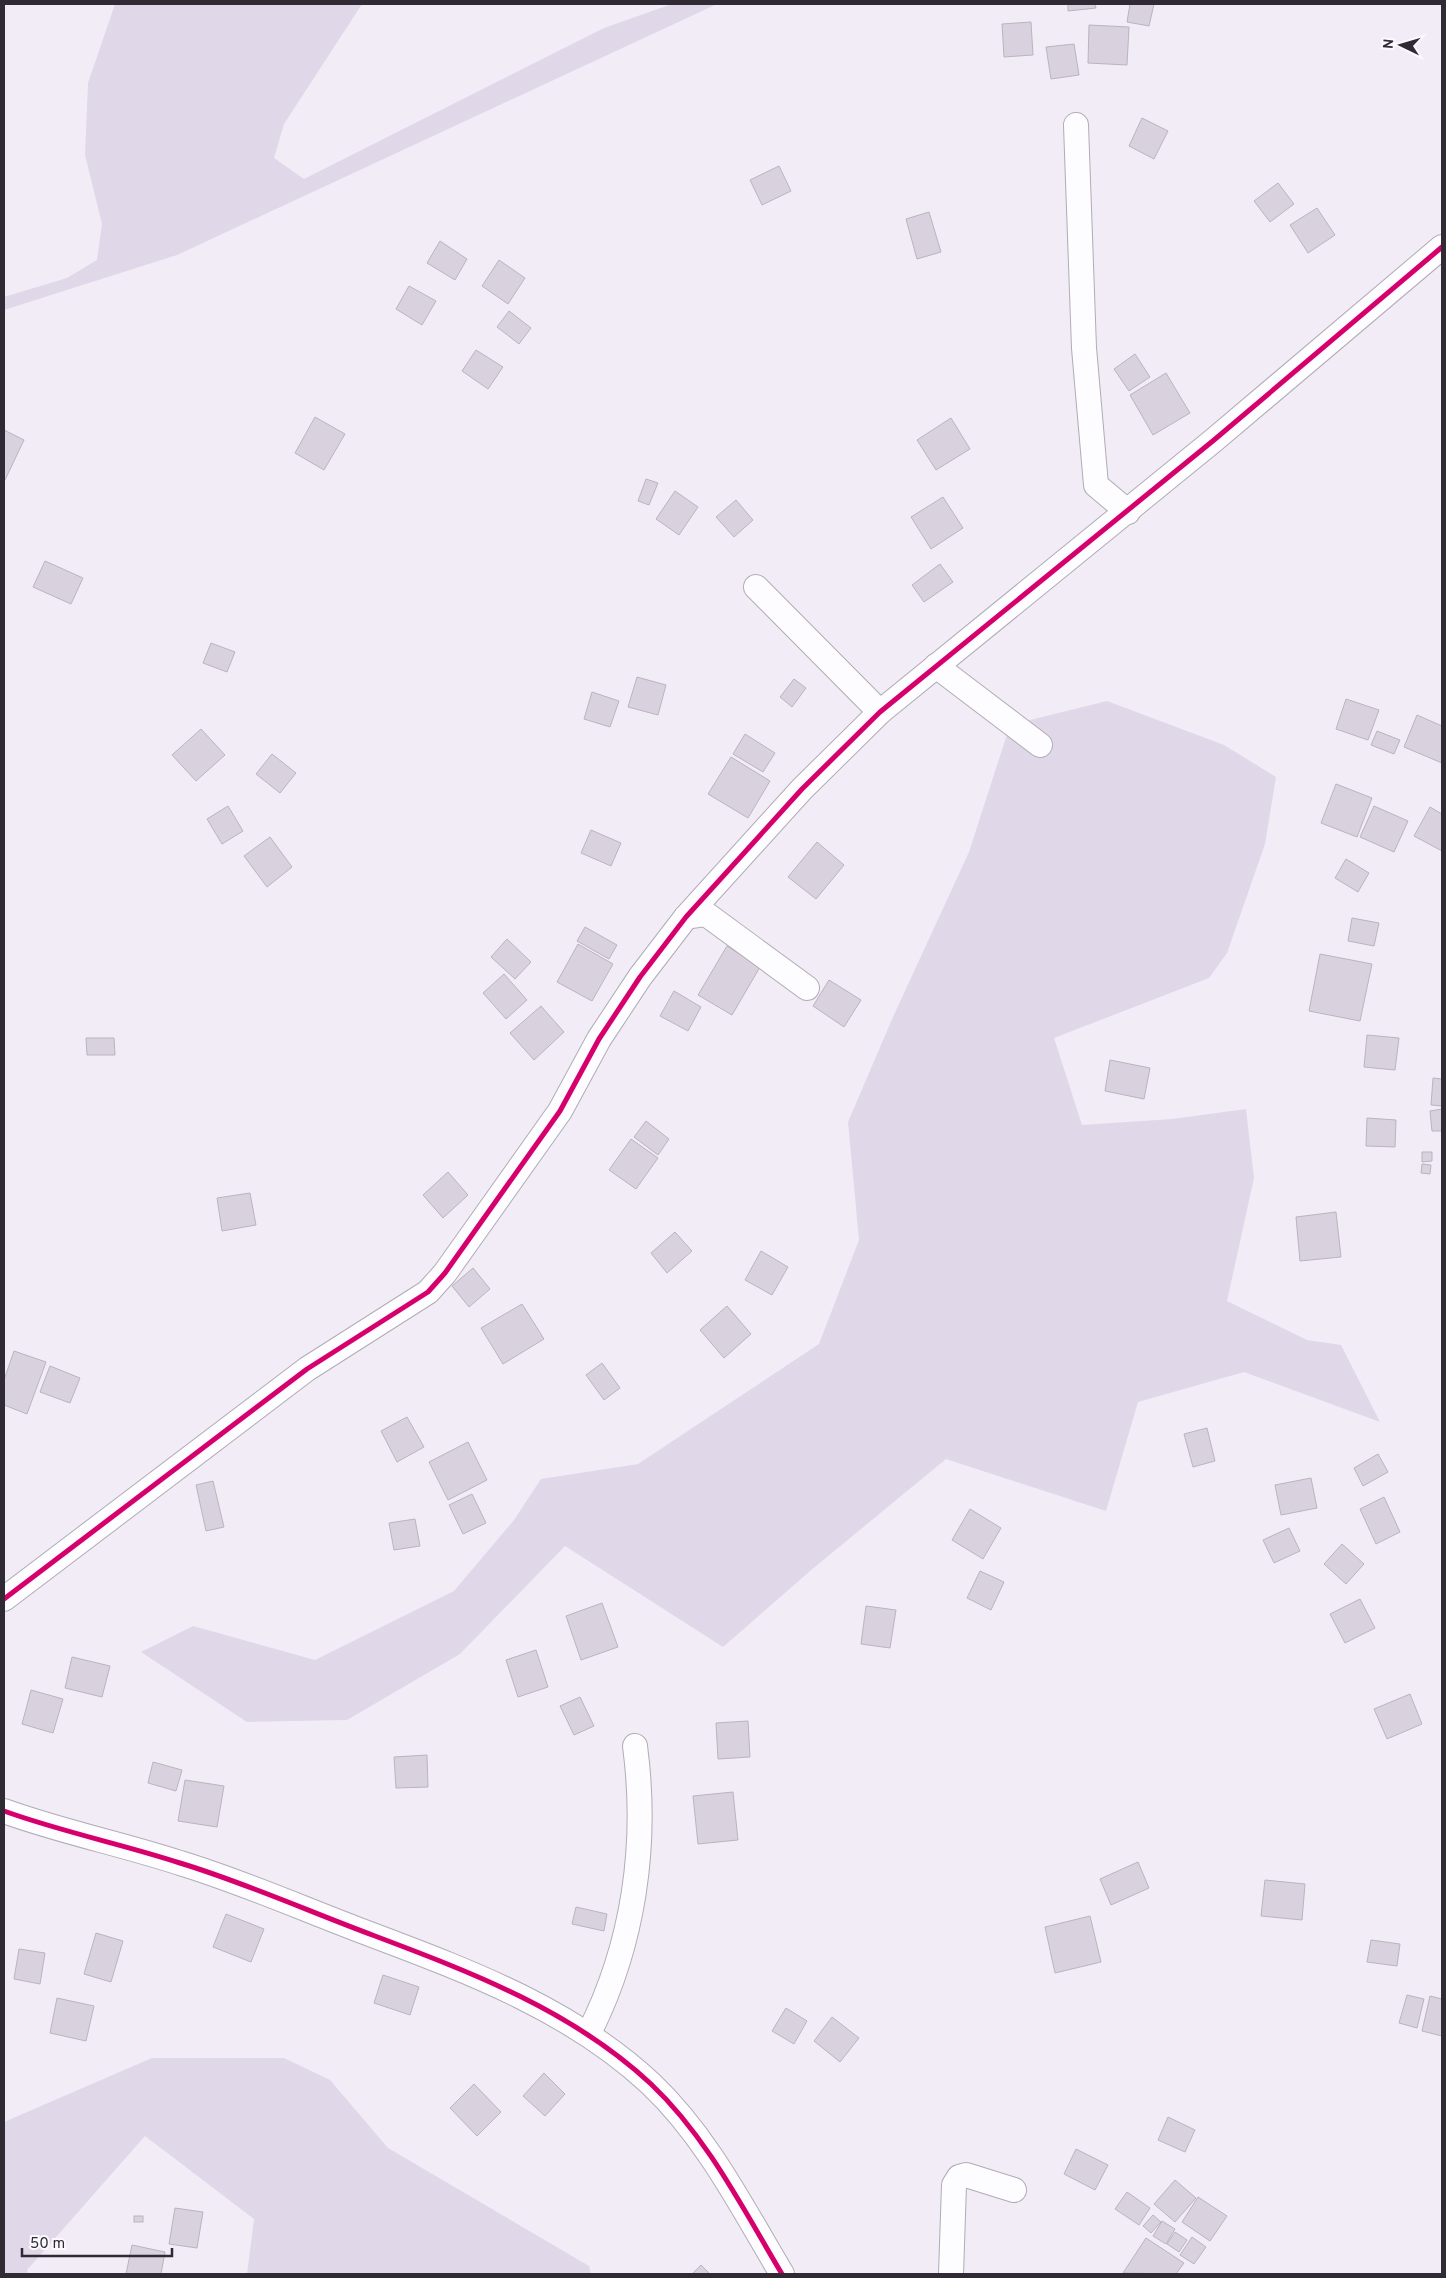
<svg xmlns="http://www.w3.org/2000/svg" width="1446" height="2278" viewBox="0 0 1446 2278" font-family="Overpass,sans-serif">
<rect width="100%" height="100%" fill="#f2ecf7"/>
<g fill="#e0d7e9">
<path d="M115,4H362L284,124L274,158L304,179L604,28L672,4H717L177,255L4,310V297L67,278L97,260L102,224L85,155L88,83Z"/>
<path d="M1107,701L1224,745L1276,777L1265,844L1227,953L1209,978L1054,1038L1082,1125L1172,1119L1246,1109L1254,1178L1227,1301L1307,1340L1341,1345L1380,1422L1244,1372L1138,1402L1106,1511L946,1459L810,1571L723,1647L565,1546L460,1654L347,1720L247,1722L141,1652L193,1626L315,1660L454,1591L514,1520L541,1479L638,1464L819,1344L859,1240L848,1122L893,1017L969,852L1010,725Z"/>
<path d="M152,2058H284L330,2080L388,2148L589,2266L591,2274H247L254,2219L145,2136L27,2270L28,2274H4V2122Z"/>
</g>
<g fill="#d9d2de" stroke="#b9b4bd">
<path d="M1068,4H1095L1096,8L1068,11Z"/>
<path d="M1130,4H1154L1149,26L1127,22Z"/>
<path d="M1031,22L1033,55L1004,57L1002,24Z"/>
<path d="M1089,25L1129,27L1127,65L1088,63Z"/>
<path d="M1074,44L1079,75L1051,79L1046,47Z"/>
<path d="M1142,118L1168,131L1154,159L1129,146Z"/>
<path d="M779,166L791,191L762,205L750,180Z"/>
<path d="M1278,183L1294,204L1270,222L1254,201Z"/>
<path d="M1317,208L1335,235L1308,253L1290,225Z"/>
<path d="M929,212L941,252L917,259L906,219Z"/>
<path d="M440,241L467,259L455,280L427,263Z"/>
<path d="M499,260L525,278L508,304L482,286Z"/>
<path d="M409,286L436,301L422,325L396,309Z"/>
<path d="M509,311L531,328L519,344L497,327Z"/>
<path d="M476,350L503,367L488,389L462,371Z"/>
<path d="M1135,354L1150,377L1129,391L1114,369Z"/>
<path d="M1166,373L1190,413L1153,435L1130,395Z"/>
<path d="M315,417L345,434L324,470L295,453Z"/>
<path d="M951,418L970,449L936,470L917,440Z"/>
<path d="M4,430L24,440L5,480L4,479Z"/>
<path d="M646,479L658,483L649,505L638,501Z"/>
<path d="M675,491L698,507L679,535L656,519Z"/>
<path d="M943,497L963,528L931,549L911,517Z"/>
<path d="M736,500L753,520L734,537L716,517Z"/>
<path d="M45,561L83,578L71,604L33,587Z"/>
<path d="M940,564L953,582L924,602L912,585Z"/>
<path d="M211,643L235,652L227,672L203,663Z"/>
<path d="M637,677L666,685L658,715L628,707Z"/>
<path d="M794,679L806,688L792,707L780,697Z"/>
<path d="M592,692L619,701L610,727L584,719Z"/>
<path d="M1346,699L1379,710L1368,740L1336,729Z"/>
<path d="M1417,715L1442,726V763L1404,747Z"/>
<path d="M201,729L225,755L196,781L172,755Z"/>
<path d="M1377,731L1400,740L1394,754L1371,745Z"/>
<path d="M745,734L775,753L763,772L733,754Z"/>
<path d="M272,754L296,773L280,793L256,774Z"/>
<path d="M731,757L770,781L748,818L708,794Z"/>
<path d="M1336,784L1372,798L1357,837L1321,823Z"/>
<path d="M228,806L243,831L222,844L207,819Z"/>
<path d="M1374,806L1408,821L1394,852L1360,837Z"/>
<path d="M1430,807L1442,814V851L1414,836Z"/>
<path d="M591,830L621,843L611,866L581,853Z"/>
<path d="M270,837L292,867L267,887L244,856Z"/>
<path d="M817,842L844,865L816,899L788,877Z"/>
<path d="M1346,859L1369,873L1358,892L1335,878Z"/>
<path d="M1352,918L1379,923L1374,946L1348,941Z"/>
<path d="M585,927L617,945L609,959L577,941Z"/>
<path d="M507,939L531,962L515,979L491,957Z"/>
<path d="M578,944L613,964L592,1001L557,982Z"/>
<path d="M727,946L760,967L732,1015L698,995Z"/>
<path d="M1320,954L1372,964L1360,1021L1309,1011Z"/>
<path d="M504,974L527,1000L506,1019L483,993Z"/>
<path d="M829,980L861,1000L844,1027L813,1006Z"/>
<path d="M674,991L701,1007L688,1031L660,1016Z"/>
<path d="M541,1006L564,1032L534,1060L510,1033Z"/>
<path d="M1367,1035L1399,1038L1395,1070L1364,1067Z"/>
<path d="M86,1038H114L115,1055H87Z"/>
<path d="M1110,1060L1150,1068L1144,1099L1105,1091Z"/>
<path d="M1433,1078L1442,1079V1106L1431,1105Z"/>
<path d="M1442,1109V1131H1432L1430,1111Z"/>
<path d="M1367,1118L1396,1120L1395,1147L1366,1146Z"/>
<path d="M646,1121L669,1139L658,1155L634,1137Z"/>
<path d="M631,1139L658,1158L636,1189L609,1170Z"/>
<path d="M1422,1152H1432V1161L1422,1162Z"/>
<path d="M1422,1164L1431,1165L1430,1174L1421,1173Z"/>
<path d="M448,1172L468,1195L443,1218L423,1195Z"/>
<path d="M250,1193L256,1225L222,1231L217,1198Z"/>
<path d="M1336,1212L1341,1257L1300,1261L1296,1217Z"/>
<path d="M675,1232L692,1251L667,1273L651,1253Z"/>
<path d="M761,1251L788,1267L772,1295L745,1280Z"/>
<path d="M473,1268L490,1289L469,1307L452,1286Z"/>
<path d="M522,1304L544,1339L503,1364L481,1328Z"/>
<path d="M727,1306L751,1334L724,1358L700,1330Z"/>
<path d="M14,1351L46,1362L27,1414L4,1405V1380Z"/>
<path d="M602,1363L620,1388L604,1400L586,1375Z"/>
<path d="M50,1366L80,1378L70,1403L40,1392Z"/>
<path d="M407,1417L424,1447L397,1462L381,1431Z"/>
<path d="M1207,1428L1215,1461L1193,1467L1184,1434Z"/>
<path d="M468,1442L487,1480L448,1500L429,1462Z"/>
<path d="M1378,1454L1388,1472L1363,1486L1354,1468Z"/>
<path d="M1311,1478L1317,1508L1281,1515L1275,1485Z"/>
<path d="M213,1481L224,1527L206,1531L196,1485Z"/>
<path d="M472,1494L486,1523L463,1534L449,1505Z"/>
<path d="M1384,1497L1400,1532L1376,1544L1360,1509Z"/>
<path d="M970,1509L1001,1528L983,1559L952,1540Z"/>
<path d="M415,1519L420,1546L394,1550L389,1523Z"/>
<path d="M1289,1528L1300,1551L1274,1563L1263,1540Z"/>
<path d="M1342,1544L1364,1564L1346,1584L1324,1564Z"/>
<path d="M980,1571L1004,1582L991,1610L967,1598Z"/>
<path d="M1360,1599L1375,1628L1345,1643L1330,1614Z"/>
<path d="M602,1603L618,1647L581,1660L566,1616Z"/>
<path d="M866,1606L896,1610L890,1648L861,1644Z"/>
<path d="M536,1650L548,1687L518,1697L506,1660Z"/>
<path d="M72,1657L110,1666L102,1697L65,1688Z"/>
<path d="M31,1690L63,1699L53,1733L22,1724Z"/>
<path d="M1410,1694L1422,1724L1387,1739L1374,1709Z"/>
<path d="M580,1697L594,1726L574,1735L560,1706Z"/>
<path d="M748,1721L750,1757L718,1759L716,1723Z"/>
<path d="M427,1755L428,1787L396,1788L394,1757Z"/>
<path d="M153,1762L182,1770L176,1791L148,1783Z"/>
<path d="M185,1780L224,1786L217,1827L178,1821Z"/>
<path d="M733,1792L738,1840L698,1844L693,1796Z"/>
<path d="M1138,1862L1149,1888L1111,1905L1100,1879Z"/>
<path d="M1265,1880L1305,1884L1302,1920L1261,1916Z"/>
<path d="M576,1907L607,1914L604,1931L572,1924Z"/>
<path d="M226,1914L264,1929L251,1962L213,1947Z"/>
<path d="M1090,1916L1101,1962L1055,1973L1045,1927Z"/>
<path d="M96,1933L123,1941L111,1982L84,1974Z"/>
<path d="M1371,1940L1400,1944L1397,1966L1367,1962Z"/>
<path d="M19,1949L45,1953L40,1984L14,1979Z"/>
<path d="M383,1975L419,1987L410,2015L374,2003Z"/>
<path d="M1407,1995L1424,1999L1417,2028L1399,2023Z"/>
<path d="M1430,1996L1442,1999V2036L1422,2031Z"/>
<path d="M57,1998L94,2006L86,2041L50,2033Z"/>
<path d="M786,2008L807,2021L794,2044L772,2031Z"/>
<path d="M832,2017L859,2038L840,2062L814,2041Z"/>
<path d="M544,2073L565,2094L545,2116L523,2096Z"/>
<path d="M474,2084L501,2112L477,2136L450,2108Z"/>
<path d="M1168,2117L1195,2130L1185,2152L1158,2140Z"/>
<path d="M1076,2149L1108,2165L1095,2190L1064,2174Z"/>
<path d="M1175,2180L1196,2198L1175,2222L1154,2204Z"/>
<path d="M1127,2192L1150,2208L1139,2225L1115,2209Z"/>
<path d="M1198,2197L1227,2216L1210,2241L1182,2222Z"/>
<path d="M175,2208L203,2212L197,2248L169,2244Z"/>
<path d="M1153,2215L1161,2222L1151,2233L1143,2226Z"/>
<rect x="134" y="2216" width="9" height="6"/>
<path d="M1162,2221L1175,2229L1166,2244L1153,2236Z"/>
<path d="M1175,2232L1187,2240L1179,2252L1167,2244Z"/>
<path d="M1192,2237L1206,2247L1194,2264L1180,2255Z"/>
<path d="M1146,2238L1184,2263L1176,2274L1123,2273Z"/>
<path d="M132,2245L165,2252L161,2274H126Z"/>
<path d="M701,2265L710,2274H692Z"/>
</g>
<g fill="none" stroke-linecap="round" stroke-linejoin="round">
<g stroke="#b1acb5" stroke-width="26">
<g id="minor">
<path d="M1076,125L1084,348L1096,485L1128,512"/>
<path d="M756,587L880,712"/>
<path d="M936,666L1040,745"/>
<path d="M686,917L706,914L807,988"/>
<path d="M4,1599L307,1369L428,1292L445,1273L560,1111L599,1039L640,977L686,917L802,789L880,712L1214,440L1442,247"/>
<path d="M4,1811C62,1832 122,1844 180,1863C246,1883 310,1912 375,1936C473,1973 573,2011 651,2084C707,2137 743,2209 782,2274"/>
<path d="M589,2033C634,1944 648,1844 635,1746"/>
<path d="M951,2274L954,2185L959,2177L966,2175L1014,2190"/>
</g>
</g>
<use href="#minor" stroke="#fdfcfe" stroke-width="24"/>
<g stroke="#fbf9fe" stroke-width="8">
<g id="cycleway">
<path d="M4,1599L307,1369L428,1292L445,1273L560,1111L599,1039L640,977L686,917L802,789L880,712L1214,440L1442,247"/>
<path d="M4,1811C62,1832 122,1844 180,1863C246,1883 310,1912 375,1936C473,1973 573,2011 651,2084C707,2137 743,2209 782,2274"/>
</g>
</g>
<use href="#cycleway" stroke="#d6006c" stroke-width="5"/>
</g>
<rect width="1446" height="2278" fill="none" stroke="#2f2a33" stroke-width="10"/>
<g transform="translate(1401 45) rotate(275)" stroke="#fbf9fe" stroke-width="4" paint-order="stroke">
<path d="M0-4L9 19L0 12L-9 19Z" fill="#2f2a33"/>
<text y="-8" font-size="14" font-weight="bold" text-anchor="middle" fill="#2f2a33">N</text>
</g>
<path d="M22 2248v8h150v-8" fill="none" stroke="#2f2a33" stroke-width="2.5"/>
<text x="30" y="2248" font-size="15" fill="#2f2a33" stroke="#fbf9fe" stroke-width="4" paint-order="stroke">50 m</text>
</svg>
